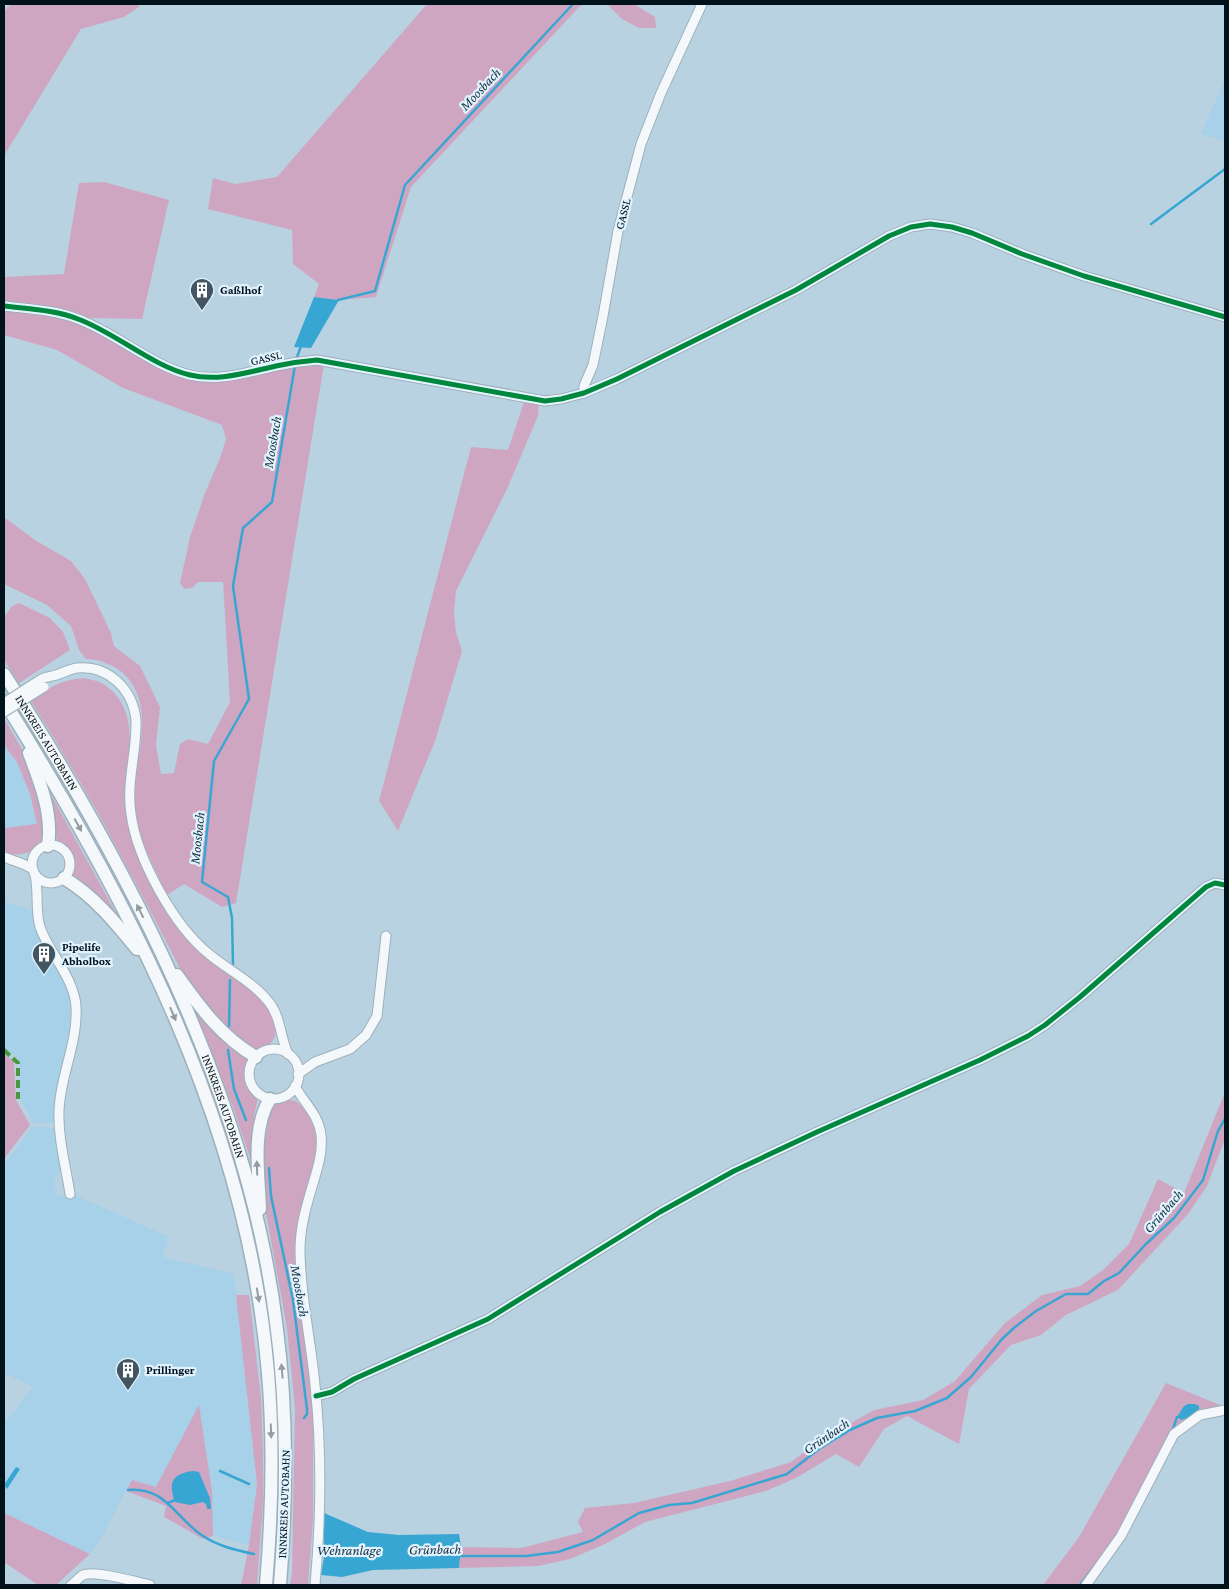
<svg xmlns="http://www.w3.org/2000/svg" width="1229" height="1589" viewBox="0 0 1229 1589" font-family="'Crimson Pro',serif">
<rect width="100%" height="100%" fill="#b9d2e1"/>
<g fill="#a7d0e9">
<path d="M1225,79V141L1201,134Z"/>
<path d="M4,745L17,762L30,794L37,825L4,828Z"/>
<path d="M4,902L33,910L34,925L39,938L64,982L71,1001L69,1031L55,1098V1123H34L20,1098V1062L18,1059L4,1047Z"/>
<path d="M35,1127L56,1128L63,1168L54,1180L56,1196L75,1195L169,1237L163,1257L234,1274L257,1484L249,1545L207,1534L172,1491L132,1480L104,1533L90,1554L4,1513V1424L33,1387L4,1373V1165L31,1129Z"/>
</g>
<g fill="#cfa6c2">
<path d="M11,4H139V7L124,17L81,29L4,156V11Z"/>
<path d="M427,4H582L411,187L376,297L339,300L314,297L319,284L293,264L292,230L208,209L213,178L235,184L277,177Z"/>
<path d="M607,4H634L655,17L656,28H639L622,19Z"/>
<path d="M104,182L169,200L142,319L91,318L4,302V277L64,274L79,183Z"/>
<path d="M4,308L52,316L81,323L128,350L205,380L299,364H324L236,903L222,907L184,884L167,895C154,866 137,838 134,806C132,764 159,708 124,674C114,665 99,659 86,659L79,650L71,626L47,605L4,584V517L35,540L71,561L85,579L111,633L114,646L140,666L160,707L156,745L161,774L174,773L180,744L188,739L208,744L230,702L223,582H198L192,588L184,589L180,583L190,537L205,493L220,458L226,439L222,425L123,388L57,350L4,335Z"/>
<path d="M524,402L539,403L538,416L507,489L456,591L454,613L456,632L462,651L435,741L398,831L379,801L471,447L508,450Z"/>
<path d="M19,603L50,618L63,632L70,650L19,683L4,660V617L12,606Z"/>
<path d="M85,678C91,680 100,681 105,685C150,717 118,778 128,823C133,849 146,873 158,897C168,916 183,939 200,953C223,972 270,993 275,1026C275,1031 276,1034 274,1038C256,1072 224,1026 211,1011C202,1001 192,992 186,980C164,938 143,896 120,854C93,802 62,751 31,701C52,687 58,680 85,678Z"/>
<path d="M4,718L23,751L36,784L45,835C41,853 20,857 4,853V828L37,824L30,794L17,762L4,745Z"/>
<path d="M49,791L117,915L114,916L70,876C76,863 72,847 57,843L56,830L47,792Z"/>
<path d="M192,1005L250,1059C243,1075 245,1086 258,1098L254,1116L255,1131L254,1157L250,1158L233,1107Z"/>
<path d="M4,1053L14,1062L16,1100L30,1125L4,1159Z"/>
<path d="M1225,1092V1139L1207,1186L1188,1214L1118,1290L1066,1315L1041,1335L1011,1345L969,1389L959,1444L907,1416L884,1429L859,1467L836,1454L796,1478L766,1491L645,1522L605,1544L570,1559L538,1566L459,1568L461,1547L521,1548L583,1532L578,1522L585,1508L634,1503L730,1481L791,1462L819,1441L874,1410L923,1400L955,1381L1004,1324L1042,1295L1080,1286L1103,1270L1129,1244L1158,1179L1184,1193Z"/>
<path d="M284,1099L296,1101L306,1110L314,1127L318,1146L297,1223L295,1251L300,1299L313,1408V1518L308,1585H290L292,1573L295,1409L287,1328L265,1208L260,1159L268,1126L265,1113L271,1104Z"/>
<path d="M236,1295H249L261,1398L263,1453V1503L257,1585H241L249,1545L257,1484Z"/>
<path d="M1166,1383L1225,1407L1173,1430L1120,1535L1085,1585H1043L1079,1537Z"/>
<path d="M199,1405L212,1491L213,1536L203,1539L164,1517L166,1506L126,1491L132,1480L156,1487Z"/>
<path d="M4,1513L90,1554L56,1585H38L4,1562Z"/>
</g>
<g fill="#38a6d2">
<path d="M314,297L339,300L311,348L294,347Z"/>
<path d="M1188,1404H1195L1199,1406V1411L1193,1416L1181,1420L1177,1417L1184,1406Z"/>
<path d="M16,1467L20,1469L7,1489L4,1485Z"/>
<path d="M193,1471L199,1472L210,1498L211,1509H207L206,1504L203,1502L190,1505L175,1502C168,1482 172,1474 193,1471Z"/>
<path d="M324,1513L368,1532L399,1535L459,1534L461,1547L459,1568L373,1570L342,1577L321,1575L324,1557Z"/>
</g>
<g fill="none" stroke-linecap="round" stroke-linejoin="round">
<g stroke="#38a6d2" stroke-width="2.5">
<path d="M1151,224L1225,169"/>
<path d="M338,300L375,291L405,185L573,4"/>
<path d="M296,360L301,346"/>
<path d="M233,964L232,918L228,897L202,882L214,761L249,699L233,586L243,528L272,502L295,365"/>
<path d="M229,1026L230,980"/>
<path d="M228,1050L234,1089L246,1120"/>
<path d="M269,1168L271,1196L293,1300L307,1409V1414L304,1418"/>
<path d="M1172,1432L1177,1417"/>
<path d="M220,1471L249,1484"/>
<path d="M128,1490C165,1487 174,1515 200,1534C217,1546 235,1550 254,1554"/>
<path d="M168,1503L175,1500"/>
<path d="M458,1556H526L558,1552L593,1540L639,1513L669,1505L692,1503L787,1474L819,1449L850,1430L877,1418L915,1411L947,1398L971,1377L1002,1339L1015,1327L1036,1311L1066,1294H1088L1104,1281L1119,1273L1146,1244L1174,1218L1203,1180L1218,1131L1225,1119"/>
<path d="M1080,1585L1096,1564"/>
</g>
<g stroke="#9cb0bb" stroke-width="11">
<g id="minor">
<path d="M4,306C28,309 56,310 78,319C116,333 152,366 190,375C219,382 248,372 276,366C290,363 304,361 317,360L545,401L561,399L584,393L617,379L796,290L889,236L911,227L930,224L952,227L972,233L1022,254L1084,276L1225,317"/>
<path d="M584,393V386L593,365L603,316L618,231L641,144L661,93L702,4"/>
<path d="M40,680C46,676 52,677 59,674C65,672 70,669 77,668C109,665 133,690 136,720C137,752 126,782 131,814C137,859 174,926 209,954C228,970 253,982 268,1001C281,1016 280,1037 288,1054"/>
<circle cx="51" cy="864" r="19"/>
<path d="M4,857L23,864L33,869"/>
<path d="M35,875C39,892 35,911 40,927C49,953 75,979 76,1007C78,1043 60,1076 59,1111C58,1139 66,1167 70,1194"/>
<circle cx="274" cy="1074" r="25"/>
<path d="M298,1074L315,1062L350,1049L366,1035L377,1016L386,936"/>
<path d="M295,1086C304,1103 319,1115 321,1135C323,1153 317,1170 312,1187C306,1207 300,1228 300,1250C300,1295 311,1340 315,1385C322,1452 321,1519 315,1585"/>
<path d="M316,1396L332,1392L354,1379L488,1319L660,1212L734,1171L817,1132L980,1060L1028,1036L1045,1025L1080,997L1206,887L1215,883L1225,885"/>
<path d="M71,1585C75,1583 79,1577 83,1575C95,1570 136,1582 150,1585"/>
<path d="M1086,1585L1121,1536L1174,1434L1200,1415L1225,1410"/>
</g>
</g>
<g stroke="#9cb0bb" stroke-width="15">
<g id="highway">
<path id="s1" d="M4,674C128,866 247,1093 276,1322C288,1410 287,1497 280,1585"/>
<path d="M4,701C132,906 248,1128 268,1373C274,1444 272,1514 266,1585"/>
<path d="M29,753C40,782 53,814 48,846"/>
<path d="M64,878C94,896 115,922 137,949"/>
<path d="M177,975C200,1007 221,1037 256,1057"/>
<path d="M260,1209C259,1176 251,1128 270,1099"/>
</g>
</g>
<use href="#minor" stroke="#f4f8fa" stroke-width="9"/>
<use href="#highway" stroke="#f4f8fa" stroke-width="12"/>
<g stroke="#b6bdc1" stroke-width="4.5">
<path id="rail" d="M4,6L6,4"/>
</g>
<use href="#rail" stroke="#e1f3ff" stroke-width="2.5" stroke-dasharray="8" stroke-linecap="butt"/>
<g stroke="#9cb0bb" stroke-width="11" stroke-linecap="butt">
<g id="minor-bridge">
<path d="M4,703L40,680"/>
<path d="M4,712L44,687"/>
</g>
</g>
<use href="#minor-bridge" stroke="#f4f8fa" stroke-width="9"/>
<path stroke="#47983e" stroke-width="4" stroke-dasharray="8 4" stroke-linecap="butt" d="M4,1050L18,1063V1099"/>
<g stroke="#e1f3ff" stroke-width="8">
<g id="cycleway">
<path d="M4,306C28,309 56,310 78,319C116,333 152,366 190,375C219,382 248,372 276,366C290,363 304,361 317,360L545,401L561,399L584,393L617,379L796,290L889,236L911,227L930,224L952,227L972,233L1022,254L1084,276L1225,317"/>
<path d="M316,1396L332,1392L354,1379L488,1319L660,1212L734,1171L817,1132L980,1060L1028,1036L1045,1025L1080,997L1206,887L1215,883L1225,885"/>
</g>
</g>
<use href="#cycleway" stroke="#00873e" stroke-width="5"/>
</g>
<defs><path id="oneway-solid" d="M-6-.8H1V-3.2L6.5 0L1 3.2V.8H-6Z" transform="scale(1.25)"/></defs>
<g fill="#939ca1">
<use href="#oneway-solid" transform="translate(78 825) rotate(61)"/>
<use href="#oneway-solid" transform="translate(140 911) rotate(-117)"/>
<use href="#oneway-solid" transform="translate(173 1014) rotate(67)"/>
<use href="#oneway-solid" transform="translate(257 1168) rotate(-92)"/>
<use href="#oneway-solid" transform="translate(258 1295) rotate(80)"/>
<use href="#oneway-solid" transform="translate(282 1371) rotate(-95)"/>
<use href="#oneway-solid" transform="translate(271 1431) rotate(88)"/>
</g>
<defs>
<g id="building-pin" transform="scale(1.25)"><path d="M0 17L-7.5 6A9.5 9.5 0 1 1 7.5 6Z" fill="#425560" stroke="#e1f3ff"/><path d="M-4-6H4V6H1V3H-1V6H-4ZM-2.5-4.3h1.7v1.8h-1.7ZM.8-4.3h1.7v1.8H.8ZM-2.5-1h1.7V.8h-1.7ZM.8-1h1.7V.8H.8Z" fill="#fff"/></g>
</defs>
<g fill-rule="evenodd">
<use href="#building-pin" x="202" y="290"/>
<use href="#building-pin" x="44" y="954"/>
<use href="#building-pin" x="128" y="1370"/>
</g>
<g text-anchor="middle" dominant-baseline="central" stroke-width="4.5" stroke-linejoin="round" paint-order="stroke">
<g font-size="12" fill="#02121b" stroke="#e1f3ff">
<text transform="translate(623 214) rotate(-76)">GASSL</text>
<text transform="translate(266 358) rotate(-13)">GASSL</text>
<text stroke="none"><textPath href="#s1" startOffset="81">INNKREIS AUTOBAHN</textPath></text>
<text stroke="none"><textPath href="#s1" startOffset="486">INNKREIS AUTOBAHN</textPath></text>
<text transform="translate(284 1504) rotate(-88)">INNKREIS AUTOBAHN</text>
</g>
<g font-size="12" font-weight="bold" fill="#02121b" stroke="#e1f3ff" text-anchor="start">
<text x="220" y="290">Gaßlhof</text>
<text x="62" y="947">Pipelife<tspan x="62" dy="14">Abholbox</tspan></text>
<text x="146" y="1370">Prillinger</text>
</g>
<g font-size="14" font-style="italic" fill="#18313e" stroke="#e1f3ff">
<text transform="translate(480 89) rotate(-47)">Moosbach</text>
<text transform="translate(272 442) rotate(-80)">Moosbach</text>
<text transform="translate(197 838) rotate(-84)">Moosbach</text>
<text transform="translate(1163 1211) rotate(-49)">Grünbach</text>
<text transform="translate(300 1291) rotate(80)">Moosbach</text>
<text transform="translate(826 1436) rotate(-34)">Grünbach</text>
<text transform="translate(435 1549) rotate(-1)">Grünbach</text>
<text x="349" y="1550">Wehranlage</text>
</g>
</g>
<rect width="1229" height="1589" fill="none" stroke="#02121b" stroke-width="10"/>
</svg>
